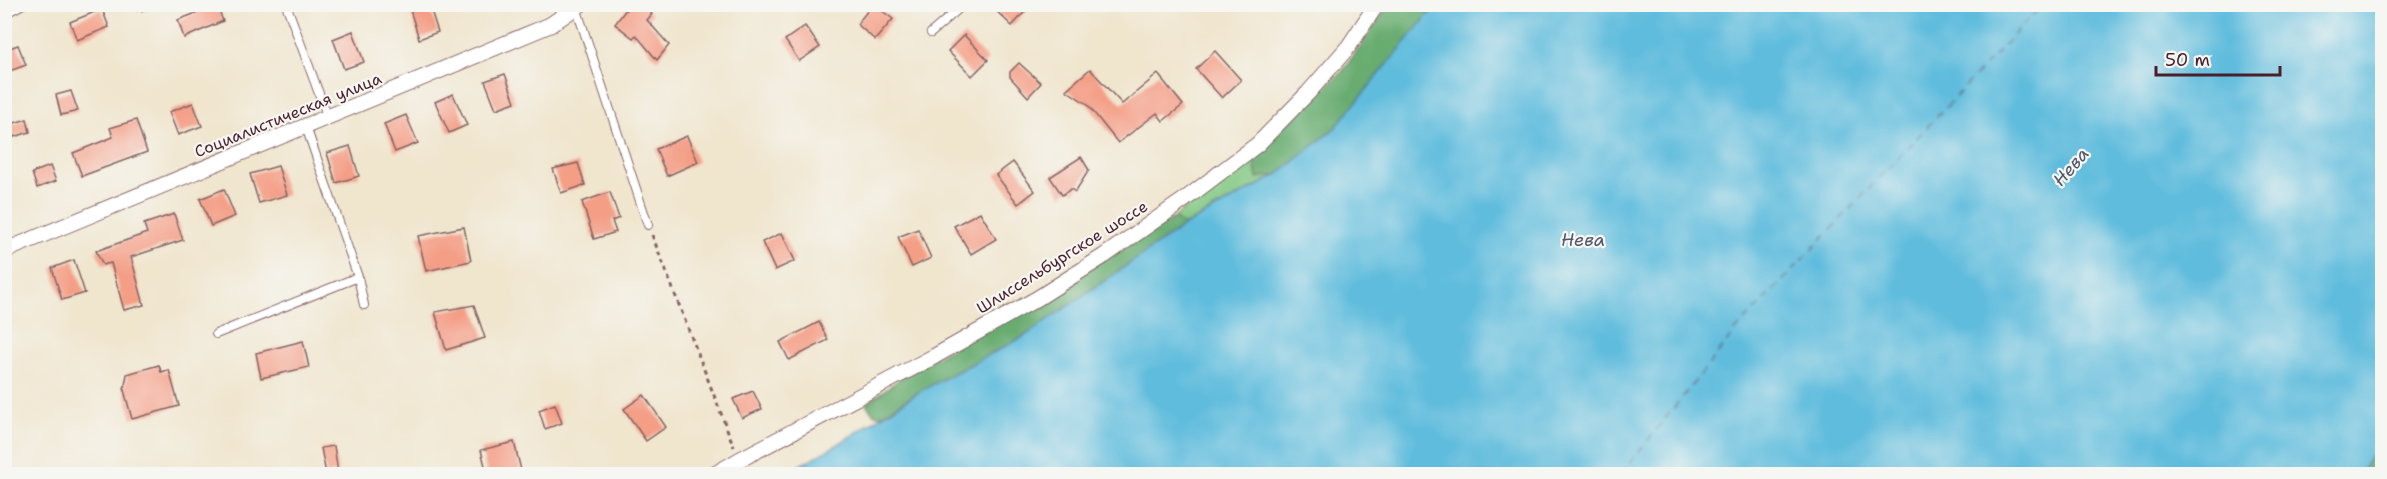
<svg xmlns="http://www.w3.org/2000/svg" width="2387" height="479" viewBox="0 0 2387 479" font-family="'Shantell Sans',sans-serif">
<rect width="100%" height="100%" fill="#f6f6f2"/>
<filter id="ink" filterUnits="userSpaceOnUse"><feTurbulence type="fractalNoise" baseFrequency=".0167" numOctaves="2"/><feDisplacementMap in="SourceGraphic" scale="12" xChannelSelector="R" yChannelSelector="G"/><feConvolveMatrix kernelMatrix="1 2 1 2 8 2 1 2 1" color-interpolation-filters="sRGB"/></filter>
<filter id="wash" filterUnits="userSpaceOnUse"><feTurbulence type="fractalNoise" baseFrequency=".008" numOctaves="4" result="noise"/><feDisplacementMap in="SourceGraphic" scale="24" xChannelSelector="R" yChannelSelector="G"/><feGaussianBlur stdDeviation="1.35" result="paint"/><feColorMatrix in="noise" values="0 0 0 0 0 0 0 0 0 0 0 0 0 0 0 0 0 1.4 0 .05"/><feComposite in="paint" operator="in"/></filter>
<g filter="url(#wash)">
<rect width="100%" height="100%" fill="#f0e5cd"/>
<path fill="#81c782" stroke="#667356" stroke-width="1.5" d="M1253,152L1257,177L1277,175L1184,226L1174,218L1236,164Z"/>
<g fill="#68ac70" stroke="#59664e" stroke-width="1.5">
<path d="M1389,5H1437L1335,128L1277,175L1257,178L1253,152L1342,72Z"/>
<path d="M1174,218L1184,226L1023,337L922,390L880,416L873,413L866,404L905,375Z"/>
<path d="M2382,435V474H2361Z"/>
</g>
<path fill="#5fbcdd" stroke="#546e84" stroke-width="1.5" d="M1437,4L2382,5V435L2361,474H784L837,445L922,390L1023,337L1184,226L1277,175L1335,128Z"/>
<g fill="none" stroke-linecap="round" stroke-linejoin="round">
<path stroke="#515669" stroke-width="1.5" stroke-dasharray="8 6" stroke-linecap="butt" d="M1621,474L1737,329L2043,4"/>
</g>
<g id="blocks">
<g fill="#f49e86">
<path d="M424,4H429L438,32L419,39L410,10Z"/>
<path d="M630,4H640L652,14L647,20L669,45L657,60L636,35L633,38L615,24Z"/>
<path d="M873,4L893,19L875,40L857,24Z"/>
<path d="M989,4H1032L1012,26Z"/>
<path d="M217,5L223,21L184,38L178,20Z"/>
<path d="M102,9L109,27L77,40L70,22Z"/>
<path d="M805,26L820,47L799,61L785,40Z"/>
<path d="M353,31L364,62L344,69L333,39Z"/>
<path d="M964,35L988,60L972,76L948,51Z"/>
<path d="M18,45L26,65L4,73V50Z"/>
<path d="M1215,51L1241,80L1222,98L1196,69Z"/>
<path d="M1019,63L1041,83L1028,97L1010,77V72Z"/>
<path d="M1090,69L1122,104L1158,74L1183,105L1163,121L1157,113L1118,143L1087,104L1066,90Z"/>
<path d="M505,74L515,102L496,109L485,81Z"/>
<path d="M71,91L78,111L61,115L56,95Z"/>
<path d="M453,94L467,125L449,133L435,102Z"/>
<path d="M193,103L202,126L178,135L169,112Z"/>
<path d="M406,115L418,143L395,152L384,124Z"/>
<path d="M27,119L30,132L14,137L8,125Z"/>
<path d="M136,120L147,152L82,176L73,153L113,137L110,128Z"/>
<path d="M687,136L698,162L667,176L656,149Z"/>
<path d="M350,146L359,176L336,183L327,153Z"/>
<path d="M1081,157L1089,170L1075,192L1071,189L1062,195L1050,177Z"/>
<path d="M1013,162L1035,191L1018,204L996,175Z"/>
<path d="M578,163L585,185L561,193L553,169Z"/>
<path d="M50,166L56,181L37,188L32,173Z"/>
<path d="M278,166L287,195L259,203L250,174Z"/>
<path d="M224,189L235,216L211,226L200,199Z"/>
<path d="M610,192L619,218L612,221L616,232L594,239L582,202Z"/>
<path d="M980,212L996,239L971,254L954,226Z"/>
<path d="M174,214L183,240L131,257L144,305L124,310L111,263L103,265L96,251L147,233L144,224Z"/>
<path d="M464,227L471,261L426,271L418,236Z"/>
<path d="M918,229L931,258L912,267L898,237Z"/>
<path d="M782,233L795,261L775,270L762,242Z"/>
<path d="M74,260L85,293L62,300L52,268Z"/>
<path d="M474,305L485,338L446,350L435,312Z"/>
<path d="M819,322L828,340L789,360L780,342Z"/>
<path d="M303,341L309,367L261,378L256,353Z"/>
<path d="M159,365L161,372L169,370L179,406L132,419L124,390L127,374Z"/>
<path d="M753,391L762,409L742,418L733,399Z"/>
<path d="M644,395L666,427L646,441L624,409Z"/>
<path d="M555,404L562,423L545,429L539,410Z"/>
<path d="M514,442L522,474H487L481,450Z"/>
<path d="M334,446L338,472L326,474L321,448Z"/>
</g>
</g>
</g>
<g filter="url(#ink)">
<use href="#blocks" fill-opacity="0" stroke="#846464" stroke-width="1.5"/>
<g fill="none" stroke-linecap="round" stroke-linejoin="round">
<g stroke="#846464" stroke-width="10">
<g id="lane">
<path d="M138,4L139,7L147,4"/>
<path d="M286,4L328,118"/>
<path d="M576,7L648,225"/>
<path d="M4,14L23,4"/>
<path d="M931,33L964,4"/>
<path d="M306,127L358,277L364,305"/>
<path d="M216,334L358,277"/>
</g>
</g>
<g stroke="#846464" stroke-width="17">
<g id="street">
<path d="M4,251L550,25L581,4"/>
<path d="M715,474L739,460L935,356L1038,298L1104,256L1184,200L1258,144L1308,93L1349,46L1377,4"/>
</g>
</g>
<path stroke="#846464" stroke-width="3" stroke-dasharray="4.5 4.5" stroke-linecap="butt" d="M652,235L734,447"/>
<use href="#lane" stroke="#fff" stroke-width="8"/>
<use href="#street" stroke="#fff" stroke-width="15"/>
</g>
</g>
<g text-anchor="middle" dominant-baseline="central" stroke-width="4.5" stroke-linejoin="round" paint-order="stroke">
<g font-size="16" fill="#4a1f2b" stroke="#f6f6f2">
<text transform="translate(288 115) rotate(-22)">Социалистическая улица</text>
<text transform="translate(1062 257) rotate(-32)">Шлиссельбургское шоссе</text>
</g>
<g font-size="18" font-style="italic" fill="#515669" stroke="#f6f6f2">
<text transform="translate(2071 167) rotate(-49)">Нева</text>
<text x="1583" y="240">Нева</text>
</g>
</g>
<rect width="2387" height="479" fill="none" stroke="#f6f6f2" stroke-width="24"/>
<path d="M2156 66v9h124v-9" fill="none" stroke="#4a1f2b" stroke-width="3"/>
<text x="2165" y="66" font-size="18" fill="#4a1f2b" stroke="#f6f6f2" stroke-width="4.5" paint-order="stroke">50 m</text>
</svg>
